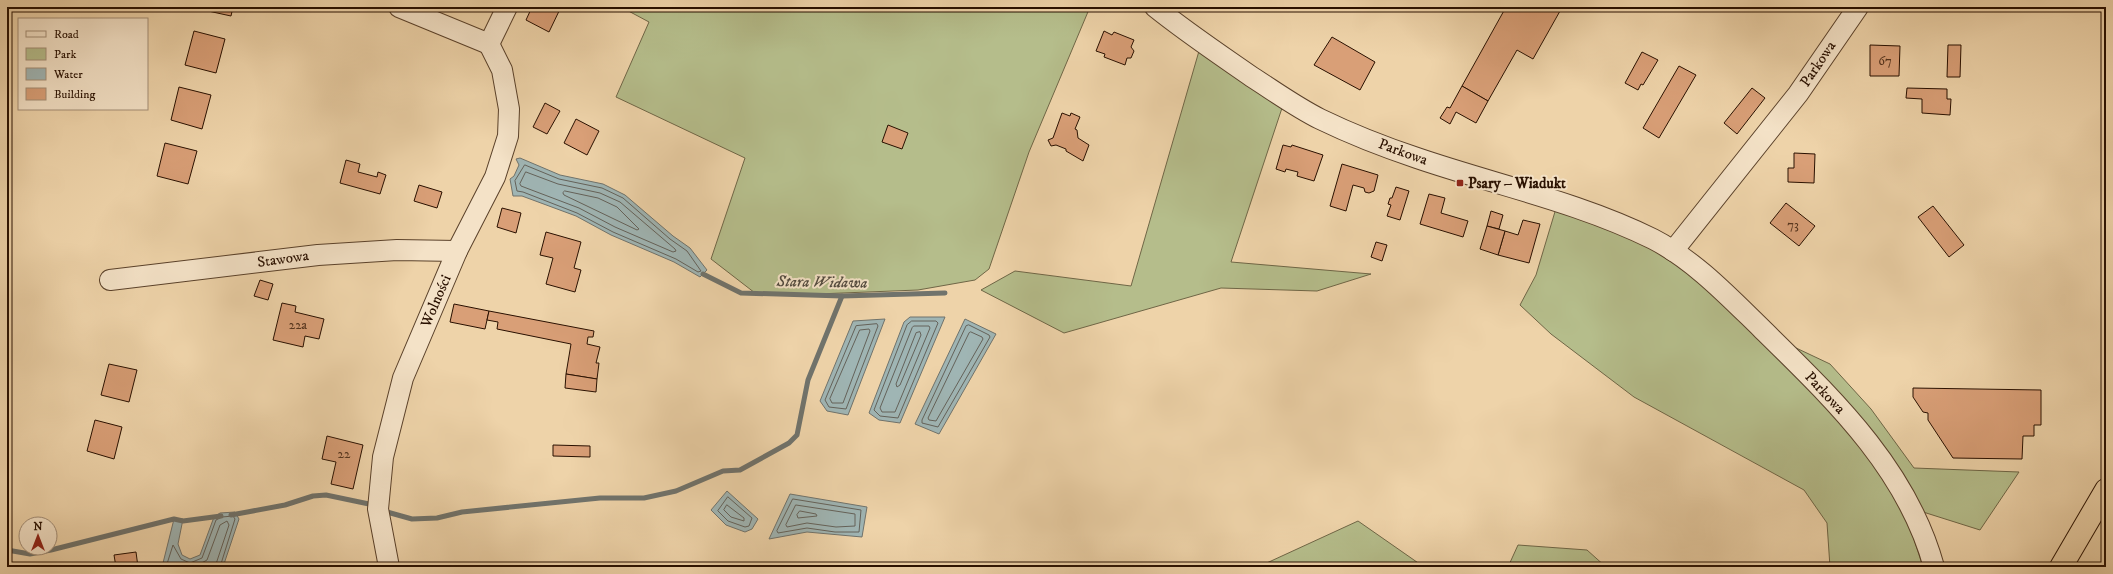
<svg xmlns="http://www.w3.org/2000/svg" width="2113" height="574" viewBox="0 0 2113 574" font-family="'IM FELL DW Pica',serif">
<rect width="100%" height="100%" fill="#eed3a9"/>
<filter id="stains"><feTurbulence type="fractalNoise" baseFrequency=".005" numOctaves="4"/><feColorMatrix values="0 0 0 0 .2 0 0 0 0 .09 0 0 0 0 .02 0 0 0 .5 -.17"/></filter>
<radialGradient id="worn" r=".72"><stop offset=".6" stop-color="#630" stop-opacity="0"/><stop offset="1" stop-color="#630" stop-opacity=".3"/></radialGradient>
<g fill="#b5bd8b" stroke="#6f6646">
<path d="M621,7H1090L1029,152L989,269L975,280L918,290L817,294L755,293L711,259L745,158L616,97L649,22Z"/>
<path d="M1199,51L1283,105L1231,262L1371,274L1317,291L1221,288L1064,333L981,290L1015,271L1131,286Z"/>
<path d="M1560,195L1626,219L1794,347L1830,364L1871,409L1914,468L2019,472L1980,530L1901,505L1910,527L1923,567H1830L1827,523L1804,490L1634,397L1551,334L1520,305L1536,275Z"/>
<path d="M1358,521L1424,567H1258Z"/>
<path d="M1518,545L1587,550L1606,567H1508Z"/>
</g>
<g fill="#9fb5b4" stroke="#70736c">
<path d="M520,158L560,175L603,184L625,195L673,236L690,248L707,270L700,277L674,262L611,235L576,216L522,196H513L510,179L514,176L519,165L516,159Z"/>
<path d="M910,317H945L900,423L879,420L869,413L904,322Z"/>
<path d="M885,319L848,415L827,411L820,401L853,321Z"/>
<path d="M965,319L996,334L939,434L915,424Z"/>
<path d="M727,491L758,519L752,529L745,532L726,525L711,510Z"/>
<path d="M790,494L867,507L862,537L807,532L769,539Z"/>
<path d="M235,512L239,519L223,567H162L174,519H183L178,544L182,555L190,559L200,555L214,517L220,513Z"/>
</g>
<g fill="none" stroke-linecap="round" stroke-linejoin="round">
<g stroke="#64625a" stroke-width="1">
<path d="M525,165L559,179L602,188L623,198L670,239L687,251L701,271L698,272L676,259L613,232L577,213L523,192L517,191L515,181Z"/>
<path d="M526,172L558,184L600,193L620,202L675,249L676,251L673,252L615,227L579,208L521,186L520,184Z"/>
<path d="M565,191L598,198L617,207L639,229L637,230L564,195L563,193Z"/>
<path d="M912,321H936L938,323L898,418L880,416L874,410L907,325Z"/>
<path d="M877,324L878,326L846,409L829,407L825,400L856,326Z"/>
<path d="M969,325L989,335L990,337L938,427L922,423V420L966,326Z"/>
<path d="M914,326H929L930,328L895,412H882L880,408L912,328Z"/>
<path d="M860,330L869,329L870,331L843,403H832L830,399Z"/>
<path d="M920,332L921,335L900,385L897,387L896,384L916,333Z"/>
<path d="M971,332L982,337L983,339L936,421L929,420L928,418L969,333Z"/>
<path d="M728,497L752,518L749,526L745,527L728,521L718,511Z"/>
<path d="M793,499L861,510L859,532H835L807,528L778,533L777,531Z"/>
<path d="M727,505L744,518V521L731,517L724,510Z"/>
<path d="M796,505L855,514V526L836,527L807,523L787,527L786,525Z"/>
<path d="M800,511L816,514L817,516L798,518L797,515Z"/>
<path d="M166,567L173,545L181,559L190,563L202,558L216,520L222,517L233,516L235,519L220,567"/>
<path d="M194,567L207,560L220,525L227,521L229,525L215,567"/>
</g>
<g stroke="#70736c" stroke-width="5">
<path d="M703,274L741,293L842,296L945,293"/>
<path d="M387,512L412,519L437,518L462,512L600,498H644L676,491L723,471L740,470L789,443L797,435L808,380L842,296"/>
<path d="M231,515L285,505L313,496L326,495L369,504"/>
<path d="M7,550L30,554L51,550L174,519L183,521L221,516"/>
</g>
</g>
<g fill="#d99f77" stroke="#291000">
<path d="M200,7H233L231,16L199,9Z"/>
<path d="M532,7H561L549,32L526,20Z"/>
<path d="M1506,7H1554L1560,11L1533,59L1517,50L1488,101L1462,86Z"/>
<path d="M194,31L225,39L216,73L185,65Z"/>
<path d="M1104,31L1112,35L1114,32L1134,40L1131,47L1134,51L1131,58H1127L1125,65L1104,57L1105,54L1096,51Z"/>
<path d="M1332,37L1375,62L1360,90L1314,65Z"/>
<path d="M1870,45L1900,46L1899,76H1870Z"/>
<path d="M1948,45H1961L1960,77H1947Z"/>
<path d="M1642,52L1658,60L1643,85L1641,84L1638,90L1625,83Z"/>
<path d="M1679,66L1696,75L1659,138L1643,128Z"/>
<path d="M1462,86L1488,101L1476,123L1456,112L1450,124L1440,118L1447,107L1450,108Z"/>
<path d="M179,87L211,95L202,129L171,120Z"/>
<path d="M1752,88L1765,98L1737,134L1724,123Z"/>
<path d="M1907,88L1947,89V99H1951L1950,115L1922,113V99L1906,98Z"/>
<path d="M545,103L560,111L547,134L533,127Z"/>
<path d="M1062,113L1070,116L1071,113L1080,117L1075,129L1077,130L1078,138L1089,145L1083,161L1066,151V149L1056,145L1051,146L1048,140L1053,138Z"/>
<path d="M576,119L599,131L587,155L564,143Z"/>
<path d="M888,125L908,133L902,149L882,142Z"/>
<path d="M165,143L197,151L188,184L157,176Z"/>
<path d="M1283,145L1291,147L1292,145L1323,155L1314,181L1297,176L1298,172L1286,169L1285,172L1276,169Z"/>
<path d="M1794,153L1815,154L1814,183L1788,182V168H1794Z"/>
<path d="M346,160L360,164L358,172L377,177L378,172L386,175L380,194L340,183Z"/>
<path d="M1342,164L1378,175L1374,191L1369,193L1365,192L1364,188L1353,185L1346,211L1330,206Z"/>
<path d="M419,185L442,192L437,208L414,201Z"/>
<path d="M1396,187L1409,191L1400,220L1387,216L1391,205L1388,204L1390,198H1392Z"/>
<path d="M1429,194L1445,198L1441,213L1468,221L1463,237L1420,224Z"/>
<path d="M1786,203L1815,226L1799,246L1770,223Z"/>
<path d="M1933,206L1964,245L1949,257L1918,217Z"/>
<path d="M502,208L521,213L516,233L497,227Z"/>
<path d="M1491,211L1503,215L1499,229L1487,226Z"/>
<path d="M1523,220L1540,224L1529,263L1498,255L1505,231L1518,235Z"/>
<path d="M1487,226L1505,231L1498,255L1480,249Z"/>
<path d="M546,232L581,242L574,268L581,270L575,292L546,284L553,258L540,255Z"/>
<path d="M1376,242L1387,245L1382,261L1371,257Z"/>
<path d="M260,280L273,284L268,300L254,296Z"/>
<path d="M282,303L296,306L295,312L324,319L319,339L305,336L303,347L273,340Z"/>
<path d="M454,304L489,311L485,329L450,322Z"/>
<path d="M489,311L594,331L593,337H588L587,344L600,347L596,363H599L597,379L566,374L571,344L497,329L498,322L487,320Z"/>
<path d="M109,364L137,370L129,402L101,395Z"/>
<path d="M566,374L597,379L596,392L565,388Z"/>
<path d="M1913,388L2041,390V425H2034V436H2023L2022,459L1953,458L1928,420V413L1923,412L1913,397Z"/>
<path d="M95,420L122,427L114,459L87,451Z"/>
<path d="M327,436L363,445L353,489L331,484L336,462L322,459Z"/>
<path d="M553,445L590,446V457L553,456Z"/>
<path d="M136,552L138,567H116L114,555Z"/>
</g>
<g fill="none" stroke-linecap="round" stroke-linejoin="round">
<g stroke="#5a412a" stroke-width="22">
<g id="minor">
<path d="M399,7L489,44L507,7"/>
<path d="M1155,7C1186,32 1219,54 1252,77C1274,91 1296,107 1320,119C1351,134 1384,147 1417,158C1496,185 1578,202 1653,239C1694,260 1728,296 1761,328C1832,398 1907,468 1934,567"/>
<path d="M1673,251L1798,94L1858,7"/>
<path d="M110,280L318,255L397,250L457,251"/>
<path d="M389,567L378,509L383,457L403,378L457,251L495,177L508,136L509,109L502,70L489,44"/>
</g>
</g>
<g stroke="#291000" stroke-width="24">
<path id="highway" d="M2061,567L2106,490"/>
</g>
<use href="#minor" stroke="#f4e2c7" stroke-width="20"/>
<use href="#highway" stroke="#eed3a9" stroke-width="22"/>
</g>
<rect fill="#8f2418" stroke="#f4e2c7" stroke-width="1.5" x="1456" y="179" width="8" height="8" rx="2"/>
<g text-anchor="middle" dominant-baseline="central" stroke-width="4" stroke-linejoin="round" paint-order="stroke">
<g font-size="13" fill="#55341e">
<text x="1885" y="61">67</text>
<text x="1793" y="225">73</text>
<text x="298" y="325">22a</text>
<text x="344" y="454">22</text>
</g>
<g font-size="15" fill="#291000" stroke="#f4e2c7">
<text transform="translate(1818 64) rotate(-56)">Parkowa</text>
<text transform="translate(1403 152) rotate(20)">Parkowa</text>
<text transform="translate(283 259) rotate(-8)">Stawowa</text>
<text transform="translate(436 301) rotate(-67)">Wolności</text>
<text transform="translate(1825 393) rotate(47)">Parkowa</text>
</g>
<g font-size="15" font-weight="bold" fill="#291000" stroke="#f4e2c7" text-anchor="start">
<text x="1468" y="183">Psary – Wiadukt</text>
</g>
<g font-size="16" font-style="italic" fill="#524a3f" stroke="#f4e2c7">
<text transform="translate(822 282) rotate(1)">Stara Widawa</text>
</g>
</g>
<rect width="2113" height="574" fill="none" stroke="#eed3a9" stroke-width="24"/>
<rect x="8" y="8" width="2097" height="558" fill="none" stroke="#291000" stroke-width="2"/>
<rect x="12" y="12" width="2089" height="550" fill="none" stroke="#291000"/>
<rect x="18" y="18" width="130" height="92" fill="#f4e2c7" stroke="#a38e77"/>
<rect x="26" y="31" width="20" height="6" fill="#f4e2c7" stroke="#a38e77"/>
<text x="54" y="38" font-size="12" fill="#291000">Road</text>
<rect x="26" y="48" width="20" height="12" fill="#b5bd8b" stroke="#a38e77"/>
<text x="54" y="58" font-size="12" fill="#291000">Park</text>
<rect x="26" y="68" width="20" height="12" fill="#9fb5b4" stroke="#a38e77"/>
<text x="54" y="78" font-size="12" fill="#291000">Water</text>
<rect x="26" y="88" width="20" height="12" fill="#d99f77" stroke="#a38e77"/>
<text x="54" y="98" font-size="12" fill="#291000">Building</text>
<g transform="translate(38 536)"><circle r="19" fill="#f4e2c7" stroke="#a38e77"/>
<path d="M0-3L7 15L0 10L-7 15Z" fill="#8f2418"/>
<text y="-6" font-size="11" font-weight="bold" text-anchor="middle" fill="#291000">N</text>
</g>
<rect width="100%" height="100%" filter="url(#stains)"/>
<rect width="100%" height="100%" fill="url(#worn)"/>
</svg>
